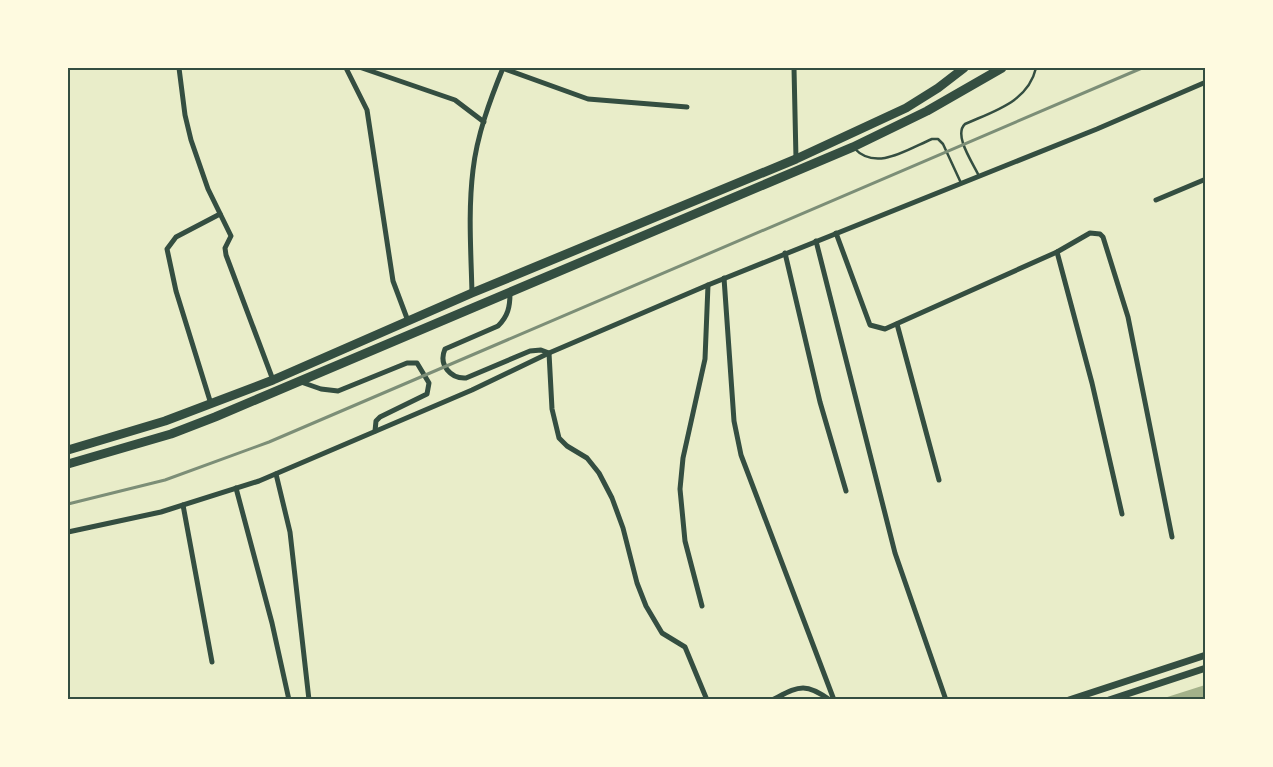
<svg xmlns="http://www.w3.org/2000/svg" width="1273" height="767" viewBox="0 0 1273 767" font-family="Ubuntu,sans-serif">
<rect width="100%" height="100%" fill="#e9edc9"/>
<path fill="#a3b18a" d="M1205,685V699H1161Z"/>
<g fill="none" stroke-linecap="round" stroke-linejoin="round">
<g stroke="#344e41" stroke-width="2.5">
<path d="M854,148C876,172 908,149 932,139H938L943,144L961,183"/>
<path d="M979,176C973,163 953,135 965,124C994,111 1028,102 1036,68"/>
</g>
<g stroke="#344e41" stroke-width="5">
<path d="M179,68L185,115L191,140L208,189L231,236L225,248L226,255L273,380"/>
<path d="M346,68L367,110L393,281L408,321"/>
<path d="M362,68L455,100L484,122"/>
<path d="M502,68L588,99L687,107"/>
<path d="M794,68L796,159"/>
<path d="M1156,200L1206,179"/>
<path d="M836,233L870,325L885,329L1057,252L1090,233L1100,234L1103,237L1128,317L1172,537"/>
<path d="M816,241L895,553L946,700"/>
<path d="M1057,252L1092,383L1122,514"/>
<path d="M785,253L820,402L846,491"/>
<path d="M724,278L734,421L741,455L834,700"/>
<path d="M472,293C471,252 468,211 473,170C477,135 490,100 503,68"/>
<path d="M510,293C510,307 508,316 498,326L445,349C438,365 451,379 466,378L530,351L541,350L549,353L552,409L559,438L567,446L587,458L599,473L612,498L623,528L637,583L646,606L662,633L685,647L707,700"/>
<path d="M897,324L939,480"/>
<path d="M301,382L321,389L338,391L407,363H417L429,383L427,394L380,417L376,421L375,431"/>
<path d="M211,404L176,291L167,249L176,237L220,214"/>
<path d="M276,474L290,532L309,700"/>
<path d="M236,488L272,623L289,700"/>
<path d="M183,505L212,662"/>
<path d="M68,532L161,512L259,481L472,390L549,353L708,285L1097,129L1206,82"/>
<path d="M702,606L685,541L680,489L683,458L705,359L708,285"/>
<path d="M772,700C798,687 804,681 830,700"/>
</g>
<g stroke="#344e41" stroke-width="7">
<path d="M1069,700L1206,655"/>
<path d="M1109,700L1206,668"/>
</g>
<g stroke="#344e41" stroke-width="9">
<path d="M68,450L165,421L273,380L472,293L796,159L906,108L938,88L964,68"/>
<path d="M68,464L171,434L215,417L853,147L927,111L1002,68"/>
</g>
<path stroke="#7c8e77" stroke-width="3" d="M68,504L165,480L269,442L1142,68"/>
</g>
<rect width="1273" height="767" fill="none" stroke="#fefae0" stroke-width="138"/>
<rect x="69" y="69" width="1135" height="629" fill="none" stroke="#344e41" stroke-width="2"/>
</svg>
